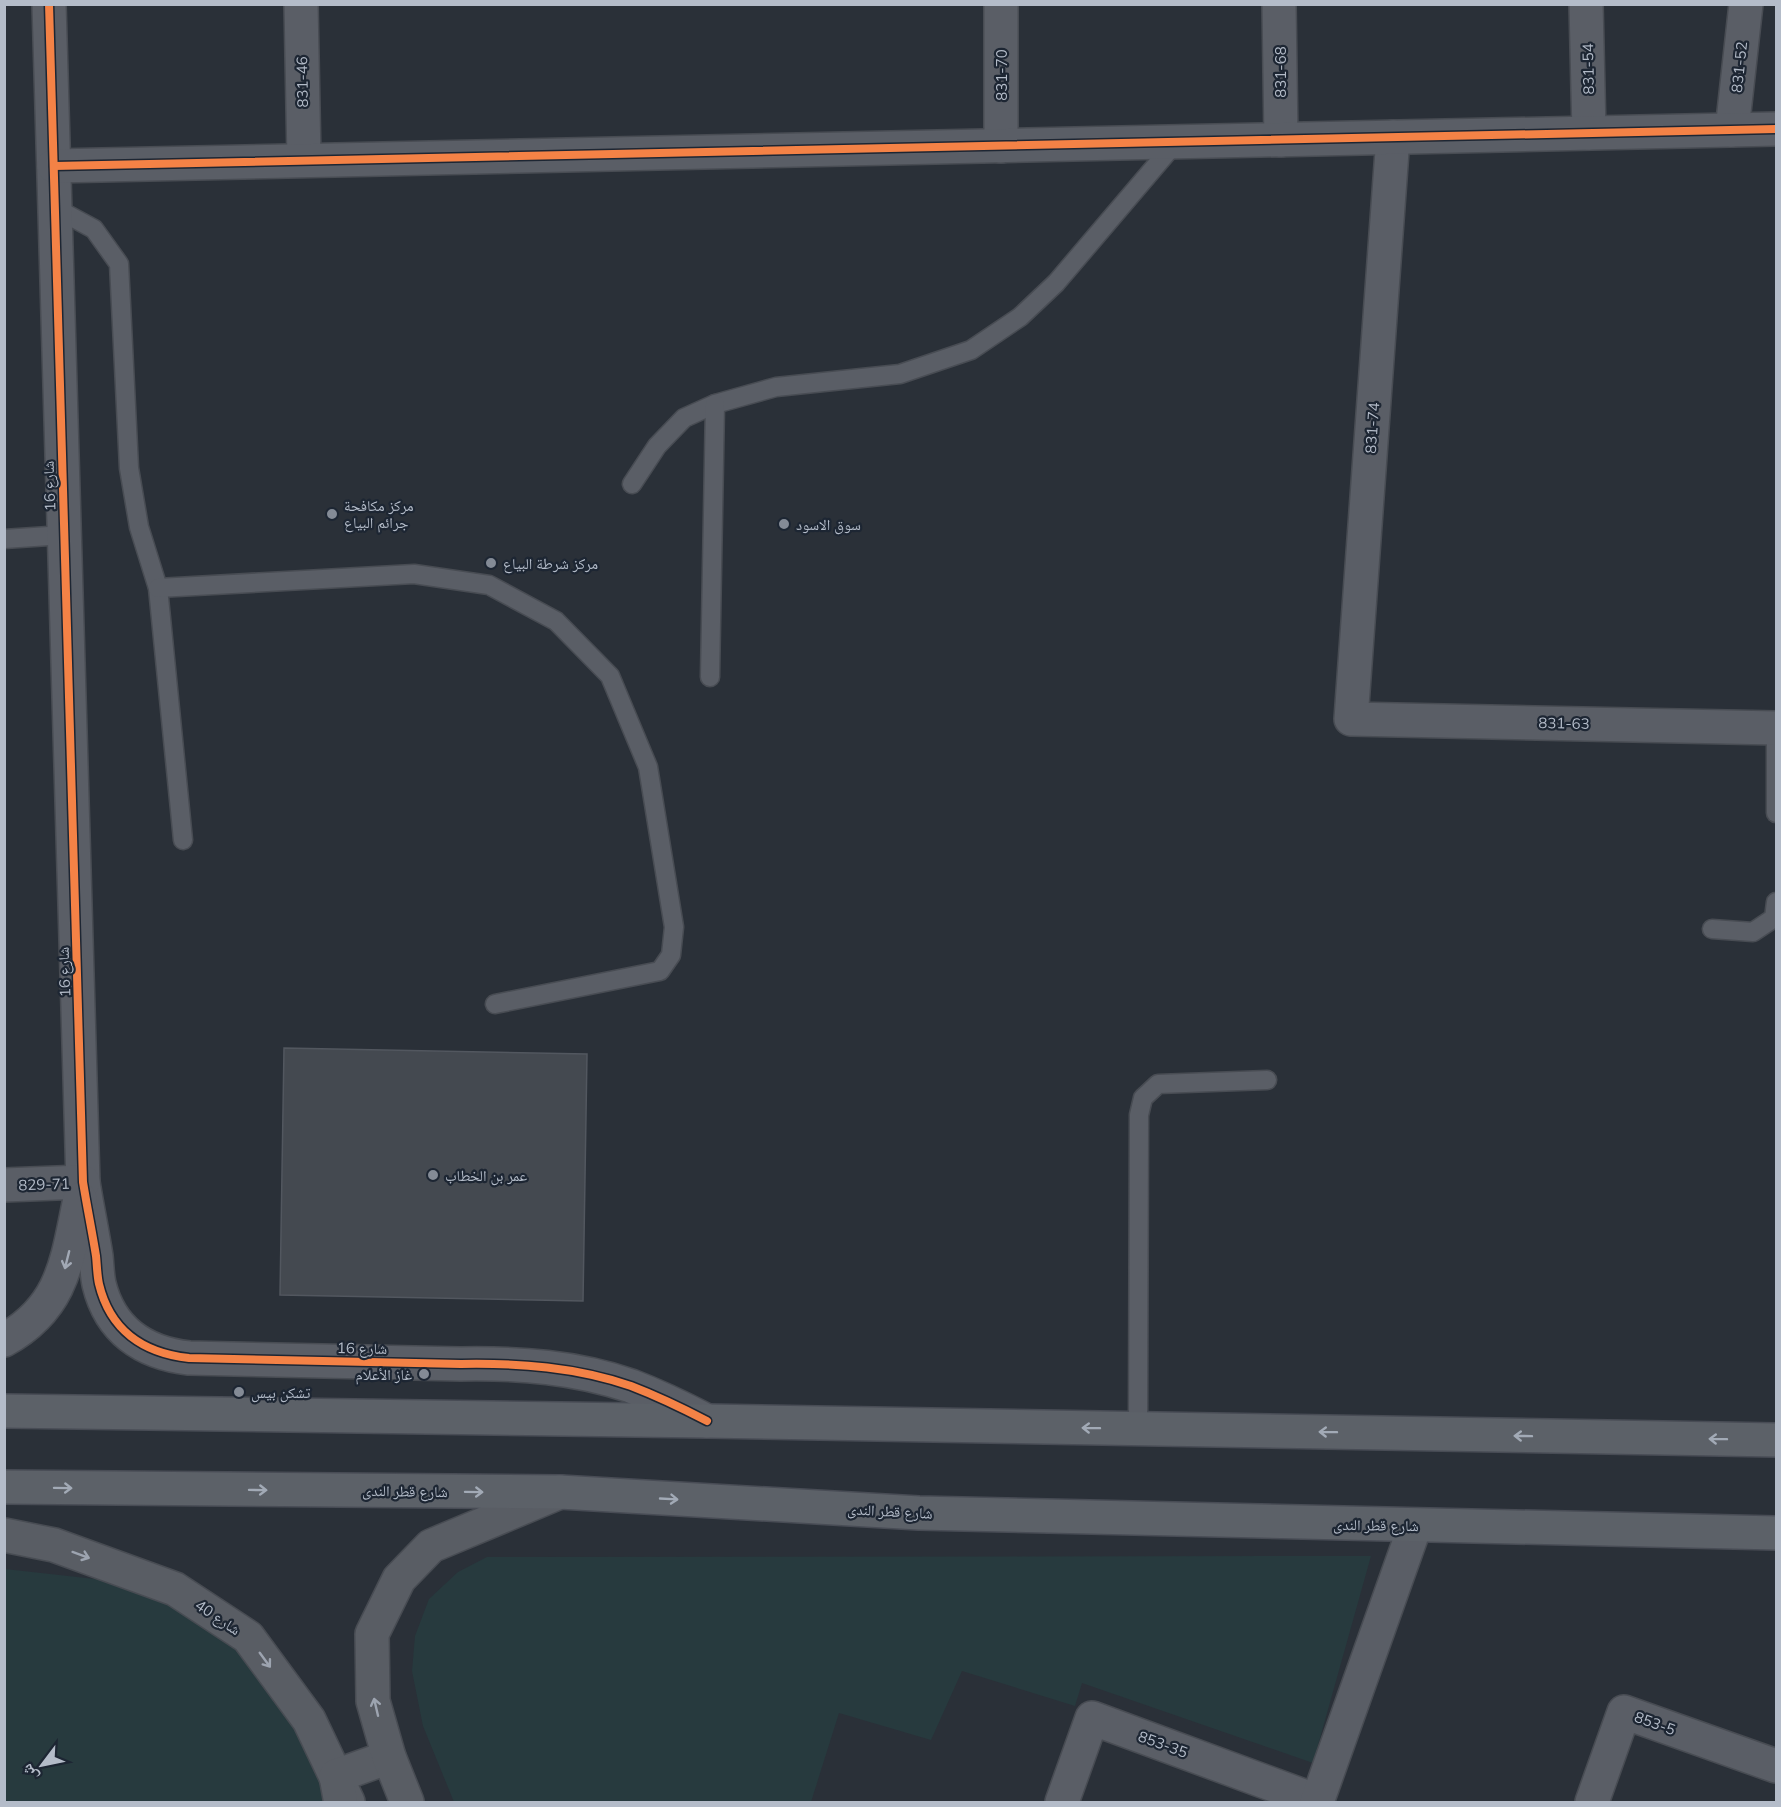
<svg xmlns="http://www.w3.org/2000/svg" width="1781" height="1807" viewBox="0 0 1781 1807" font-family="Mulish,'Noto Naskh Arabic',sans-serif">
<rect width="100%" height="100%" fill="#2a3038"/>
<g fill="#273a3e">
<path d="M1371,1556L1313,1763L1082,1683L1075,1706L962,1671L931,1740L839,1713L811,1802H454L423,1726L412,1671L415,1636L429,1599L458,1572L487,1557Z"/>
<path d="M5,1569L131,1583L248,1650L297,1718L335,1802H5Z"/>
</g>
<path fill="#444950" stroke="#52575f" stroke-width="1.5" d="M284,1048L587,1054L583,1301L280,1295Z"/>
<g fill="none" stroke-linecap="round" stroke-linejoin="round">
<g stroke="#484c53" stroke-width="21">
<g id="lane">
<path d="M55,208L94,229L119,264L129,468L139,527L158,588L183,840"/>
<path d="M632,484L657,446L684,418L715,404L776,387L900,374L971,350L1020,317L1056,283L1176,142"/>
<path d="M4,539L64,535"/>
<path d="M158,588L414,574L489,585L556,621L610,676L648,767L674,927L671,955L660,971L495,1004"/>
<path d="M710,677L715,404"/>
<path d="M1776,728V813"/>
<path d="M1712,929L1753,932L1774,918L1776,902"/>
<path d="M1138,1429L1139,1115L1143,1098L1158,1084L1267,1080"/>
</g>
</g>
<g stroke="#484c53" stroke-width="36">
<g id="street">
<path d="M49,4L83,1182C87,1207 92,1231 96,1256C97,1265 97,1275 99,1284C110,1330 143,1353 189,1358L461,1364C519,1363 576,1367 631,1386C657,1396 682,1408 707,1421"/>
<path d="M301,4L304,160"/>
<path d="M1279,4L1281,140"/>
<path d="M1586,4L1589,133"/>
<path d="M1732,130L1746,4"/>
<path d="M1393,137L1351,719L1776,728"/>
<path d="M1001,146V4"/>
<path d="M54,166L1776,129"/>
<path d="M4,1185L83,1182"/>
<path d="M4,1340C64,1307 67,1260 80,1199"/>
<path d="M1062,1802L1092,1718L1317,1801"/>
<path d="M1317,1802L1415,1526"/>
<path d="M1592,1802L1624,1712L1776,1766"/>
</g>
</g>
<g stroke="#484c53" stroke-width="36">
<g id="secondary">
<path d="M4,1535L54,1545L175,1589L248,1637L309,1720L348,1802"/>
<path d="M340,1798L336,1776L389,1757"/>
<path d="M407,1802L389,1757L373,1701L372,1634L399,1579L431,1546L560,1492"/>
</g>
</g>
<g stroke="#484c55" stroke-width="36">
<g id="primary">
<path d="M4,1411L707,1421L1776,1440"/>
<path d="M4,1487L560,1492L919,1513L1776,1533"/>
</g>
</g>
<use href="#lane" stroke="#5a5e66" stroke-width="18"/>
<use href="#street" stroke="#5a5e66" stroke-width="33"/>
<use href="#secondary" stroke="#595d64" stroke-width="33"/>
<use href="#primary" stroke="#5c6168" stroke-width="33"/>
<g stroke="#1d2633" stroke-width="11">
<g id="cycleway">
<path d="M49,4L83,1182C87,1207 92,1231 96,1256C97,1265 97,1275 99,1284C110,1330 143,1353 189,1358L461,1364C519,1363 576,1367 631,1386C657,1396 682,1408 707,1421"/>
<path d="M54,166L1776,129"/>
</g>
</g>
<use href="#cycleway" stroke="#f48246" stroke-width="8"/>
</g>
<defs><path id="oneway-shaft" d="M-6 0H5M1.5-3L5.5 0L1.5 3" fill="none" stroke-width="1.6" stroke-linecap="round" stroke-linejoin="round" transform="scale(1.5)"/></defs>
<use stroke="#a2a9b5" href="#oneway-shaft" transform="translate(67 1260) rotate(104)"/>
<g stroke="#a2aab6">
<use href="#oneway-shaft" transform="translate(1091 1428) rotate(-179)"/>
<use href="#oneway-shaft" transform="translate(1328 1432) rotate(-179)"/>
<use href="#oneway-shaft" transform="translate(1523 1436) rotate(-179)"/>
<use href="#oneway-shaft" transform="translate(1718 1439) rotate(-179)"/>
<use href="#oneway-shaft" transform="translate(63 1488) rotate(1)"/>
<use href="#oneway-shaft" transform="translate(258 1490) rotate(1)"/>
<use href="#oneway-shaft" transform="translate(474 1492) rotate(1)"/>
<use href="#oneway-shaft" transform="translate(669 1499) rotate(3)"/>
</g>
<g stroke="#9da4b0">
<use href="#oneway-shaft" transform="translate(81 1555) rotate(20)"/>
<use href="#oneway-shaft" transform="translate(265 1660) rotate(54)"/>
<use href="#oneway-shaft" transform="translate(376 1707) rotate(-103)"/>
</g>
<g fill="#848b96" stroke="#1d2633" stroke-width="2">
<circle cx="332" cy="514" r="6"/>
<circle cx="784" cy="524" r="6"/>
<circle cx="491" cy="563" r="6"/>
<circle cx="433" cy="1175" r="6"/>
<circle cx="424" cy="1374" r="6"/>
<circle cx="239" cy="1392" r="6"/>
</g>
<g text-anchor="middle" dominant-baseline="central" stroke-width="4.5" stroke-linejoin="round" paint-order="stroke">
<g font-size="15" fill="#b4bcc9" stroke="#1d2633">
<text transform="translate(1739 67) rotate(-84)">831-52</text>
<text transform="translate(1588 69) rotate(-91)">831-54</text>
<text transform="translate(1280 72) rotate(-90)">831-68</text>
<text transform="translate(1001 75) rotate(-90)">831-70</text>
<text transform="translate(302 82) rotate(-91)">831-46</text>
<text transform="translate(1372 428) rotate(-86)">831-74</text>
<text transform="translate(49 486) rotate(-92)">شارع 16</text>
<text transform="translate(1564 723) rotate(1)">831-63</text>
<text transform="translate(64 972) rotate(-92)">شارع 16</text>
<text transform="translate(44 1184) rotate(-2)">829-71</text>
<text transform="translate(362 1348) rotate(1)">شارع 16</text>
<text transform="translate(405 1491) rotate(1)">شارع قطر الندى</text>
<text transform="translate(890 1511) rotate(3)">شارع قطر الندى</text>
<text transform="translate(1376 1525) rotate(1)">شارع قطر الندى</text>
<text transform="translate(218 1617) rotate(34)">شارع 40</text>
<text transform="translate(1655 1723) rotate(20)">853-5</text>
<text transform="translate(1163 1744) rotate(20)">853-35</text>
</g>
<g font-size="15" fill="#b4bcc9" stroke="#1d2633" text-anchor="start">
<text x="344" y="505">مركز مكافحة<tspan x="344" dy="17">جرائم البياع</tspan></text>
<text x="796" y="524">سوق الاسود</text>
<text x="503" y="563">مركز شرطة البياع</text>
<text x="445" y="1175">عمر بن الخطاب</text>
<text x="412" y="1374" text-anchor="end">غاز الأعلام</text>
<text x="251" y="1392">تشكن بيس</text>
</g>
</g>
<rect width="1781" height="1807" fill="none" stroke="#b4bcc9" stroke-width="12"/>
<g transform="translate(42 1765) rotate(238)" stroke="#1d2633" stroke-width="4.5" paint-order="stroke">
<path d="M0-4.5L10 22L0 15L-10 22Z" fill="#b4bcc9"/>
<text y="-9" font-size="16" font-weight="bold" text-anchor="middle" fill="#b4bcc9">ش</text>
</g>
</svg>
